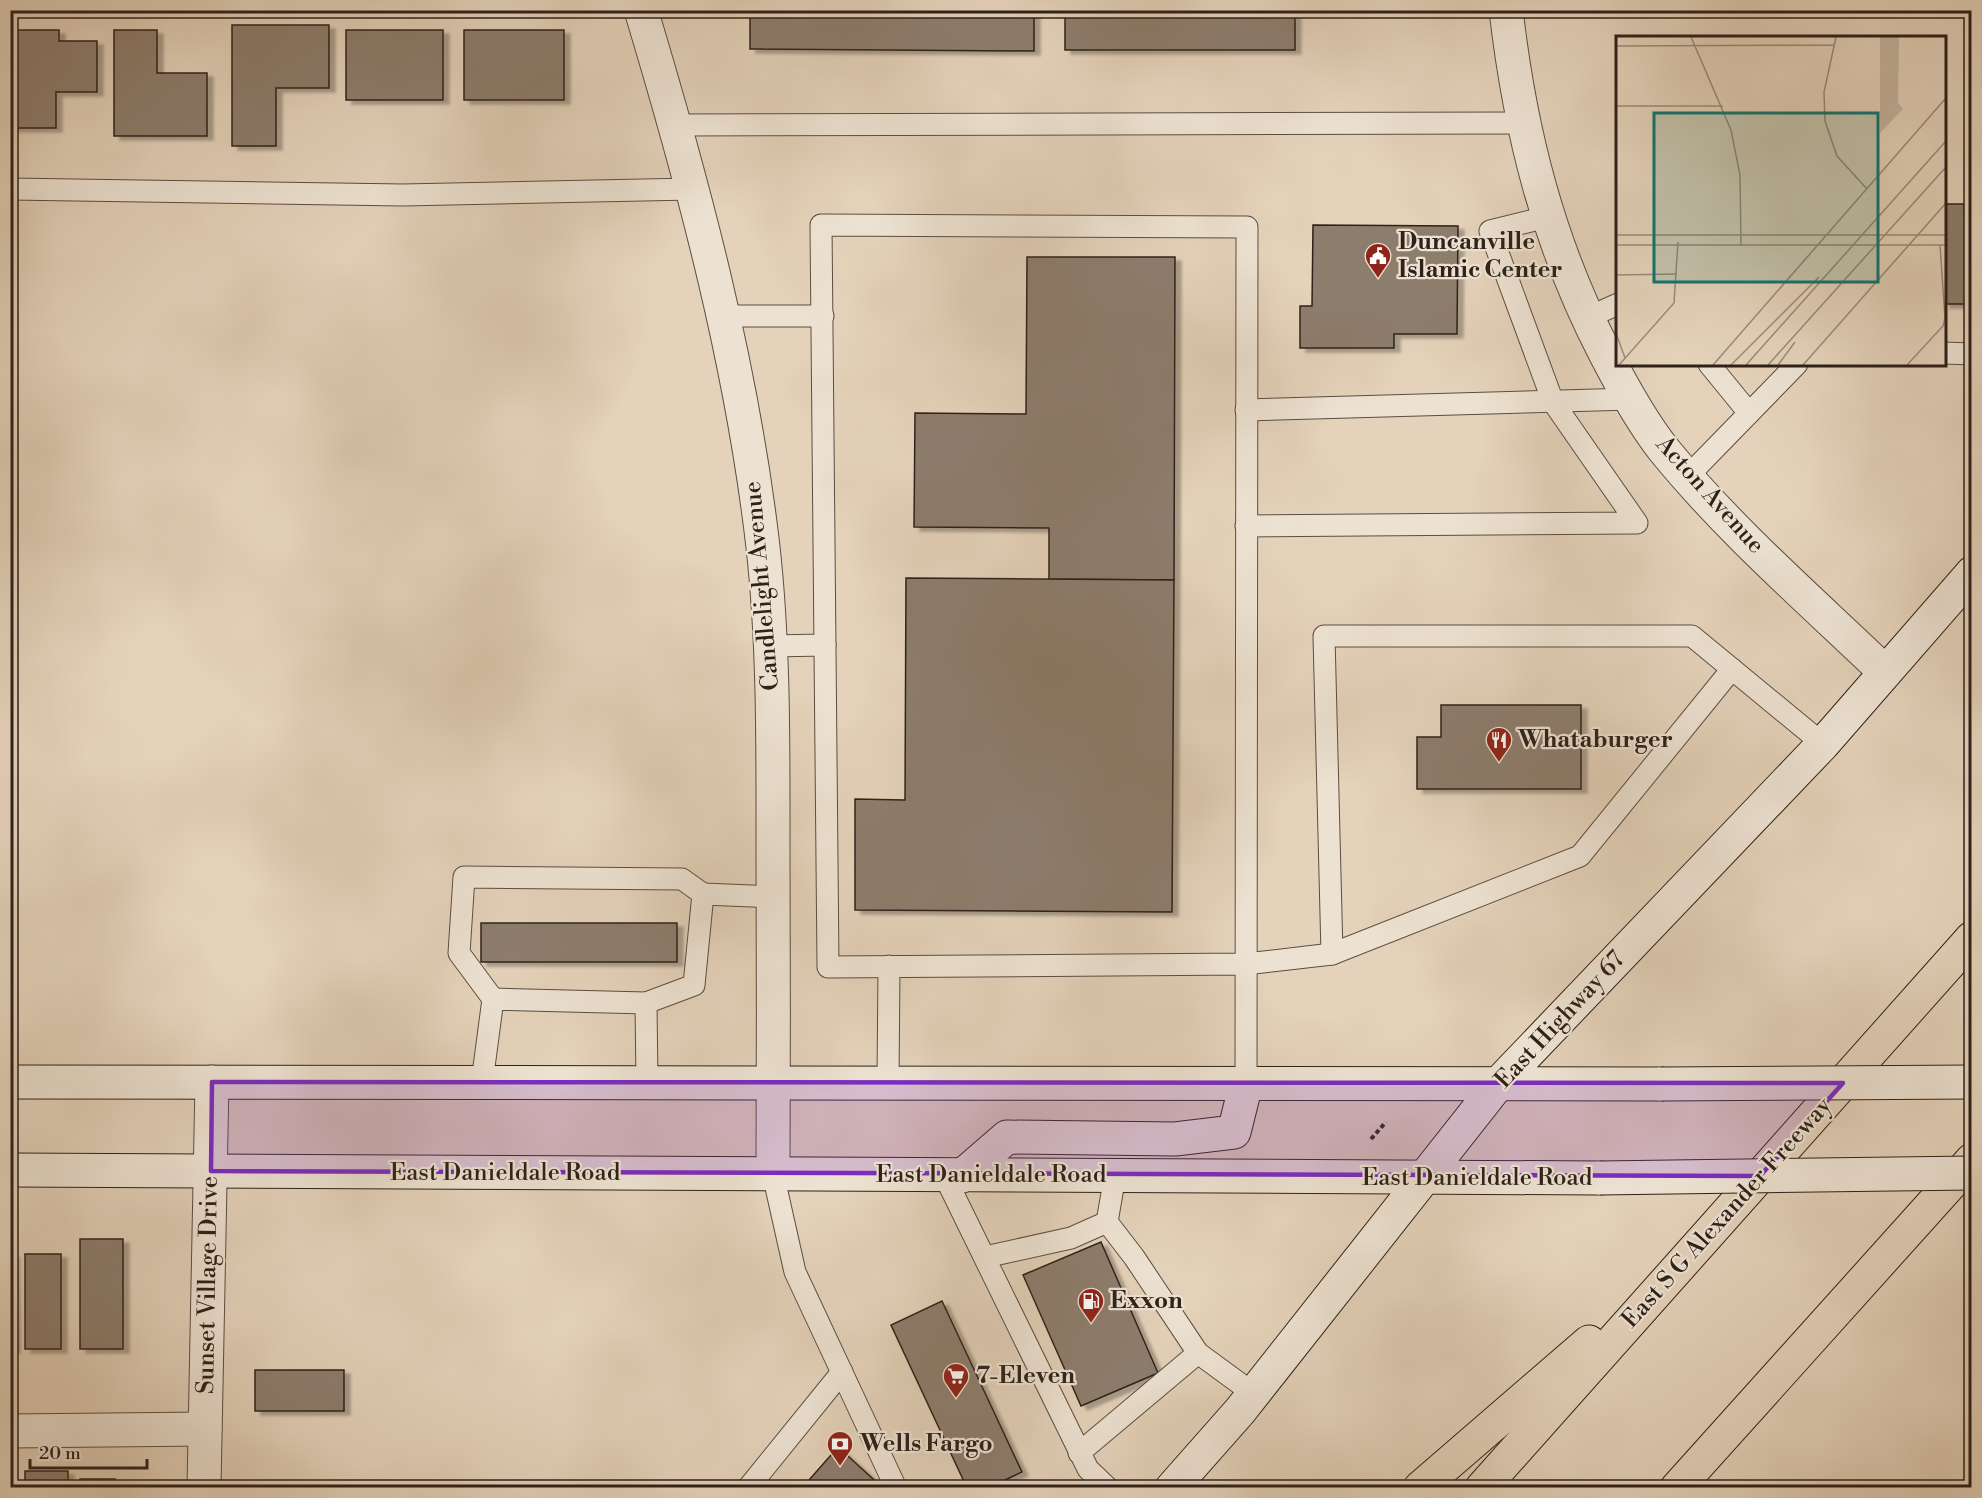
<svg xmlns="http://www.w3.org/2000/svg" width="1982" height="1498" viewBox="0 0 1982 1498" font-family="'Libre Bodoni',serif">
<defs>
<filter id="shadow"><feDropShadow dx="6" dy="4" stdDeviation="1.5" flood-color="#0004"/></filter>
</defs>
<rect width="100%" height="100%" fill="#e4d2ba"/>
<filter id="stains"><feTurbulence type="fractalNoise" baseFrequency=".00333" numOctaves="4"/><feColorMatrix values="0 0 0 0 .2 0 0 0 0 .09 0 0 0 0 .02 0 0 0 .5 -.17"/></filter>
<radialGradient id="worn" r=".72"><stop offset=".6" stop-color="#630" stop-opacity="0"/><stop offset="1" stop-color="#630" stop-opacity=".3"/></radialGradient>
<g fill="#8d7d6d" stroke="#2e211a" stroke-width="1.5" filter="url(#shadow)">
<path d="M750,10H1034V51L750,49Z"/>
<rect x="1065" y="10" width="230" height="40"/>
<path d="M232,25H329V88H276V146H232Z"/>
<path d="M10,30H59V41H97V92H56V128H10Z"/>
<path d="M114,30H157V73H207V136H114Z"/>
<rect x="346" y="30" width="97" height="70"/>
<rect x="464" y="30" width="100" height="70"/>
<rect x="1623" y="37" width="283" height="1"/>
<path d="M1944,204H1964L1969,304H1944Z"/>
<path d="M1313,225L1458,226L1457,334H1394V348H1300V306H1312Z"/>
<path d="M1027,257H1175L1174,580L1049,579V528L914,527L915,413L1026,414Z"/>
<path d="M906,578L1174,580L1172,912L855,910V799L905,800Z"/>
<path d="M1441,705H1581V789H1417V737H1441Z"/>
<rect x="481" y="923" width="196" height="39"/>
<rect x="80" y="1239" width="43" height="110"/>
<path d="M1101,1242L1158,1373L1081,1406L1023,1275Z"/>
<path d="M10,1254H13L14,1349H10Z"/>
<rect x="25" y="1254" width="36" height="95"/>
<path d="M942,1301L1022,1472L988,1488H967L891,1325Z"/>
<rect x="255" y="1370" width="89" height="41"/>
<path d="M838,1447L883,1488H802Z"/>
<rect x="25" y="1471" width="43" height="17"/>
<rect x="80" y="1479" width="35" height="9"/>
</g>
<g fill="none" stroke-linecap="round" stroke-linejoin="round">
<g stroke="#5c4d42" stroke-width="23">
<g id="service">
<path d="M675,125L1524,123"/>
<path d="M10,189L403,195L692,189"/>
<path d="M722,316H823"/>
<path d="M1587,318L1618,304"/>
<path d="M1944,353L1972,354"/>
<path d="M1709,364L1749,413"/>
<path d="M1246,410L1632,399"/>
<path d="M1687,477L1797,364"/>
<path d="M1246,526L1637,523L1553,402L1490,231L1547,217"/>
<path d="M770,646L825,645"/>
<path d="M703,894L773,897"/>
<path d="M1332,954L1324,636H1692L1823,744"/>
<path d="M493,999L459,953L464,877L682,879L703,894L694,985L646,1003"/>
<path d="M482,1082L493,999L646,1003L647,1083"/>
<path d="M888,1083L889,966"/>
<path d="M1246,1084C1246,798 1246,512 1247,227L821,225L828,967L1246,964L1332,954L1580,856L1732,669"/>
<path d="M773,1174L795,1272L896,1488"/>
<path d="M944,1175L1088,1469L1108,1488"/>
<path d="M1107,1222L1134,1257L1198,1353L1254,1394"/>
<path d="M985,1257L1071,1238L1107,1222L1115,1176"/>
<path d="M1079,1453L1198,1353"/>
<path d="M748,1488L842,1372"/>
</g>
</g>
<g stroke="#5c4d42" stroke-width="35">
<g id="minor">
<path d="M641,10C694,186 742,365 763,547C774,646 773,749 773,849C773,957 774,1066 773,1174"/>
<path d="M10,1431L205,1429"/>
<path d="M204,1488L212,1082"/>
</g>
</g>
<g stroke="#5c4d42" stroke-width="35">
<path id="tertiary" d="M1506,10C1520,132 1548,243 1605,353C1622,386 1641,421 1664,450C1730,531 1810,600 1885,672"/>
</g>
<g stroke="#2e211a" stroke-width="35">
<g id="secondary">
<path d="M10,1082L1661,1084"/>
<path d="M10,1170L1600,1178"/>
<path d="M962,1176L1007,1137L1175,1139L1234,1132L1246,1084"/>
<path d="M1172,1488L1240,1411L1498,1084L1823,744L1972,573"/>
</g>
</g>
<g stroke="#2e211a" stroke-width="35">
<g id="motorway">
<path d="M1420,1488L1589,1342"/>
<path d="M1482,1488L1972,938"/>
<path d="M1677,1488L1972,1160"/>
</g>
</g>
<path stroke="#2e211a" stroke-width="4" stroke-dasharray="4.5 3" stroke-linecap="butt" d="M1371,1139L1386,1122"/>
<use href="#service" stroke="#ede2d2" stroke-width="21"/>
<use href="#minor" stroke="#ede2d2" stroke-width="33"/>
<use href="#tertiary" stroke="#ede2d2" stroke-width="33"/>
<use href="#secondary" stroke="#ede2d2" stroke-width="33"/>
<use href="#motorway" stroke="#e4d2ba" stroke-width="33"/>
<g stroke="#2e211a" stroke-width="35" stroke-linecap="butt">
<g id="secondary-bridge">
<path d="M1661,1084L1972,1082"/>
<path d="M1600,1178L1972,1173"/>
</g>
</g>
<use href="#secondary-bridge" stroke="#ede2d2" stroke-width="33"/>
</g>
<path fill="#7b2cbf" fill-opacity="0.2" stroke="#7b2cbf" stroke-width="4.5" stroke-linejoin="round" d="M212,1082L1843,1083L1760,1176L211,1171Z"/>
<defs>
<g id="civic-pin" transform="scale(1.35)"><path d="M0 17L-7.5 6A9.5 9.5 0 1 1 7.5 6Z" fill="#8f2418" stroke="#ede2d2"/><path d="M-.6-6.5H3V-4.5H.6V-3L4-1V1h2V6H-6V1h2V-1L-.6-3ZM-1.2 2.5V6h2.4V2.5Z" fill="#fff"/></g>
<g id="restaurant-pin" transform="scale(1.35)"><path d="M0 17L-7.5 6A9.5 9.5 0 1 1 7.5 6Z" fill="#8f2418" stroke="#ede2d2"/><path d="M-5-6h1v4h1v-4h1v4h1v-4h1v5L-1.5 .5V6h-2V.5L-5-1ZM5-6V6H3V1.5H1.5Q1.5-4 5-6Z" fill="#fff"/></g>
<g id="fuel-pin" transform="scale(1.35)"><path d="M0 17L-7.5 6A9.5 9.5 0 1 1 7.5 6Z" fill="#8f2418" stroke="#ede2d2"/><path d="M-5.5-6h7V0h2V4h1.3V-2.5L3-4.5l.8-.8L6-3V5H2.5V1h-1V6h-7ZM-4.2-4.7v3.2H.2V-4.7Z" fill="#fff"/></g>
<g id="supermarket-pin" transform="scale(1.35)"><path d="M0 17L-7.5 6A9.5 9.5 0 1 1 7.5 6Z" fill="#8f2418" stroke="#ede2d2"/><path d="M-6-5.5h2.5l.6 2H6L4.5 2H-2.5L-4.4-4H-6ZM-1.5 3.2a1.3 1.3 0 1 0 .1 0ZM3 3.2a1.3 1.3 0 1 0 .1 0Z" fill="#fff"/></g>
<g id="bank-pin" transform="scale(1.35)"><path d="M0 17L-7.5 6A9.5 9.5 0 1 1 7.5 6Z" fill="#8f2418" stroke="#ede2d2"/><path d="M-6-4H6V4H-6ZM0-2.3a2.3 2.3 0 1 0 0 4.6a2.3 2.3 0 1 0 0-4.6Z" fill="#fff"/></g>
</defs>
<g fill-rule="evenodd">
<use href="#civic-pin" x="1378" y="256"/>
<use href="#restaurant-pin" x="1499" y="740"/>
<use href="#fuel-pin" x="1091" y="1301"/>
<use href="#supermarket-pin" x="956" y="1376"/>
<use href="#bank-pin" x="840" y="1444"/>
</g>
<g text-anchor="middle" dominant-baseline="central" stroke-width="4.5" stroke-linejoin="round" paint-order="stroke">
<g font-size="24" font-weight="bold" fill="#2e211a" stroke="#ede2d2" text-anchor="start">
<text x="1398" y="242">Duncanville<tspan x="1398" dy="28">Islamic Center</tspan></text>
<text x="1518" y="740">Whataburger</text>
<text x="1110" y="1301">Exxon</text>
<text x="976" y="1376">7-Eleven</text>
<text x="860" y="1444">Wells Fargo</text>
</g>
<g font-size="24" fill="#2e211a" stroke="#ede2d2">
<text transform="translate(1710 495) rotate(48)">Acton Avenue</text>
<text transform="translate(762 586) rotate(-95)">Candlelight Avenue</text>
<text transform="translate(1560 1020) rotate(-47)">East Highway 67</text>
<text x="505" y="1173">East Danieldale Road</text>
<text x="991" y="1175">East Danieldale Road</text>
<text x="1477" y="1178">East Danieldale Road</text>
<text transform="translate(1727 1213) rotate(-48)">East S G Alexander Freeway</text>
<text transform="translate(208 1285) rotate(-89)">Sunset Village Drive</text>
</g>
</g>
<g transform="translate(1616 36)">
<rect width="330" height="330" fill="#e4d2ba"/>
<path d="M264,1H283L282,67L287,73L264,97Z" fill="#c5b49f"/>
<path fill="none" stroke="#9b8b7a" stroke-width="1.5" d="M75,1L115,94L124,139L125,210M220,1L208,56L209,85L221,120L251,153M0,10L218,9M0,70H107M0,199H330M0,209H330M0,239L61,238M0,297L9,322M3,329L58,267L62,206M97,329L330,62M115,329L203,241M130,329L330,105M152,329L330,131M162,329L179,306M187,329L330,167M291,329L327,290L329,282L324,209"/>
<path fill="#0f766e" fill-opacity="0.15" stroke="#0f766e" stroke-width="3" d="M38,77H262V246H38Z"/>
<rect width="330" height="330" fill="none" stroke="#2e211a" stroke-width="3"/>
</g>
<rect width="1982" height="1498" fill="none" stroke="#e4d2ba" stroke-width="36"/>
<rect x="12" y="12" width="1958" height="1474" fill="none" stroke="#2e211a" stroke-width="3"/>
<rect x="18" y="18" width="1946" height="1462" fill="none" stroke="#2e211a" stroke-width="1.5"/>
<path d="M30 1459v9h117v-9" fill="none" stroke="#2e211a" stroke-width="3"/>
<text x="39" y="1459" font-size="18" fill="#2e211a" stroke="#ede2d2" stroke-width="4.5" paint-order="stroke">20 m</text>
<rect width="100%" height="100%" filter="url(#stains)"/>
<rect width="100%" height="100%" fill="url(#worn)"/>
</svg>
